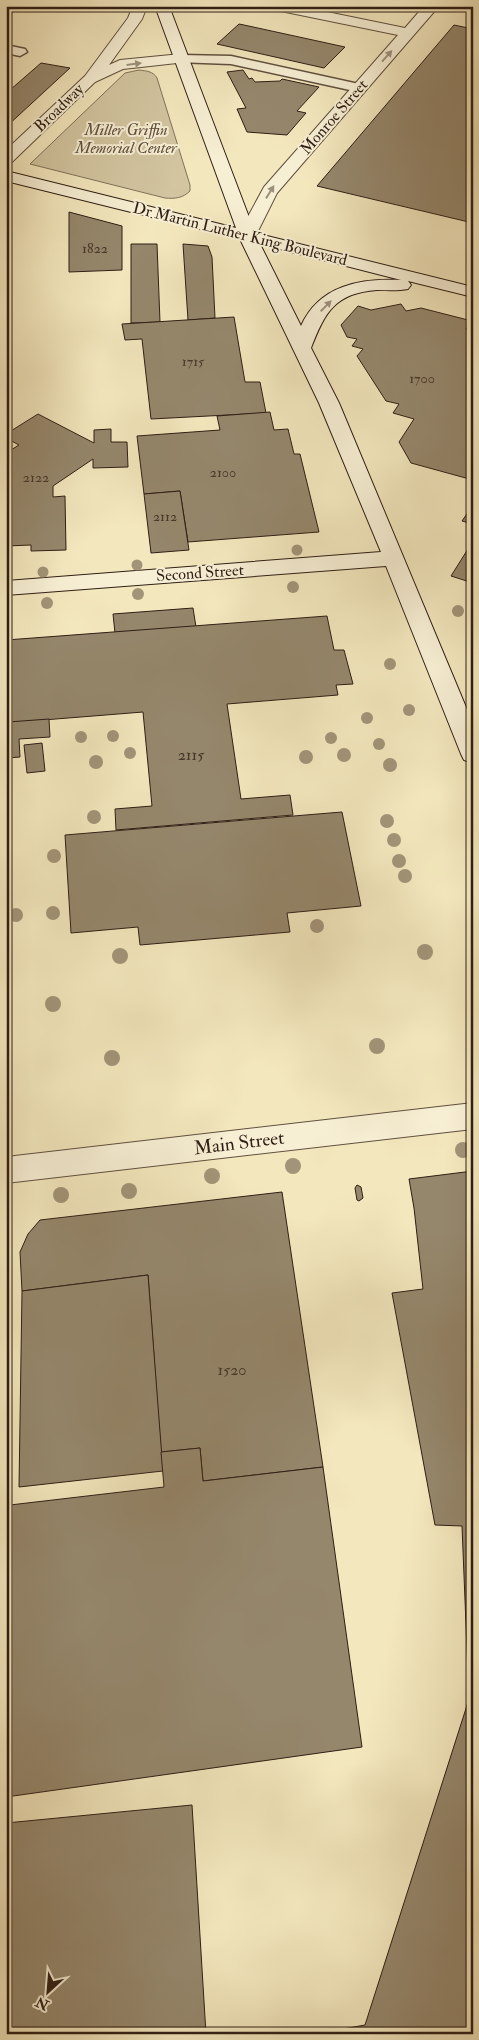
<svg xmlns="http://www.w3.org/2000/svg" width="479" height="2040" viewBox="0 0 479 2040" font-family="'IM FELL Double Pica',serif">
<rect width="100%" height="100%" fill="#f3e7bd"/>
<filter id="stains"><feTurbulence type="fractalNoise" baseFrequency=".004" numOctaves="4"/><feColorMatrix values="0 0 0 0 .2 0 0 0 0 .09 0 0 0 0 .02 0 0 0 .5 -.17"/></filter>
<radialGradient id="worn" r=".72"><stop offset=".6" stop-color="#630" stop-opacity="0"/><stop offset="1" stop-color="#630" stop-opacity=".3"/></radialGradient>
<path fill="#d2c5a0" stroke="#80725a" d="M139,70C146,71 153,71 157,78L190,185V191C183,198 175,199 165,198L30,164L125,73Z"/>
<g fill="#95876c" stroke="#2f1e15">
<path d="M239,24L244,25L345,47L324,68L217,44Z"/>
<path d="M454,25L473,29V223L317,186Z"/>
<path d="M41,63L70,68L6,127V89L10,90Z"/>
<path d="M243,70L249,79L252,78L255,82L280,81L282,79L319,87L297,111L306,113L287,135L247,132L237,109L246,108L227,72Z"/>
<path d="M69,212L122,226V270L69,272Z"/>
<path d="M131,244H157L160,322L131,323Z"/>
<path d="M183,244L208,246L212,257L215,318L188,320Z"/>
<path d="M401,304L406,311L421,308L472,321L466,329L473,331V480L411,463L399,442L414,419L393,413L399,404L386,401L357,356L363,349L352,346L357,339L347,337L341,325L358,306L371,310Z"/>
<path d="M234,317L245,382H260L266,413L151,419L142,339L125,340L122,324Z"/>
<path d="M270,412L274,430L288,429L294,454H300L319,532L188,542L180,491L144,494L137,436L220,430L217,416Z"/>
<path d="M38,414L94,443V430L111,429V442H127L128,467L93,468V459L53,486V497L65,496L66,550L31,551V545L6,546V453L19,445L6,438V434Z"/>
<path d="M180,491L189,550L151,553L144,494Z"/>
<path d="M473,505V524L462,521Z"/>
<path d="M473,541V583L451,576Z"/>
<path d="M193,608L196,627L115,633L113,614Z"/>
<path d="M327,616L334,650H344L353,684L336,685L338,695L227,704L241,799L290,795L293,815L116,830L115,809L152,806L143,712L6,723V640Z"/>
<path d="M49,719L50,737L19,739L20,757L8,758L9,776L6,777L8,722Z"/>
<path d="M42,743L45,771L27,773L24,745Z"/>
<path d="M342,812L361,906L287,913L290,932L140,945L138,927L71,933L65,835Z"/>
<path d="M473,1171V2034H325L326,2032L365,2025L469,1699L462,1526L435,1525L392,1293L423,1289L414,1208L409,1179Z"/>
<path d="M357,1185L361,1187L363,1198L359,1201L357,1200L355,1188Z"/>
<path d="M282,1192L323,1467L203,1481L200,1448L161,1452L148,1275L22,1291L20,1252L28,1234L40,1220Z"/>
<path d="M148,1275L163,1471L19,1487L22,1291Z"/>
<path d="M200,1448L203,1481L323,1467L362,1747L6,1797L10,1505L164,1487L161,1452Z"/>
<path d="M6,1505H10L8,1596H6Z"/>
<path d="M192,1805L206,2034H6V1823Z"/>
</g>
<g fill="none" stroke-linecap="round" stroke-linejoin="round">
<g stroke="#60503f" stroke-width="3">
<g id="lane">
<path d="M6,6H17L11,13L6,14Z"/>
<path d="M6,45L25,49L27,52L20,56L6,53Z"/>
<path d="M181,55L231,56L359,84L366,88L359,92L231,64L176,62L174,59Z"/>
</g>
</g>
<g stroke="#60503f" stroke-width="2">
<g id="street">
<path d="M133,6H147L142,19L109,65L120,60L181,54L186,56L189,59L186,62L123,69L95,82L12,162L6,164V150L85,76L128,18Z"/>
<path d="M269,6H298L405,28L424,6H439L277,193L256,235L253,239L247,240L241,239L238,235L264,187L398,35L276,10Z"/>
<path d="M473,1103V1129L6,1183V1157Z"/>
</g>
</g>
<g stroke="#2f1e15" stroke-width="2">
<path id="secondary" d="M155,6H169L255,233L473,287V297L408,281L411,285L408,289C398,291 387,290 377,290C335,293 325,312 311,348L339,403L473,724V763L464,760L461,754L386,566L6,595V581L381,552L319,403L240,239L6,181V171L236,228ZM260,244L401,280C361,278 319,285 301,326Z"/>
</g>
<use href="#lane" fill="#f7efd4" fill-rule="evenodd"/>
<use href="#street" fill="#f7efd4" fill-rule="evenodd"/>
<use href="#secondary" fill="#f7efd4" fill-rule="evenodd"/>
</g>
<g fill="#a29478">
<circle cx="297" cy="550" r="5.5"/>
<circle cx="137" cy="565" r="5.5"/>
<circle cx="43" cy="572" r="5.5"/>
<circle cx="293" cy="587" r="6"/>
<circle cx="138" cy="594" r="6"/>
<circle cx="47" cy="603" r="6"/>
<circle cx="458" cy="611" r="6"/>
<circle cx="390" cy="664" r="6"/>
<circle cx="409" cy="710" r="6"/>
<circle cx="367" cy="718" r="6"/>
<circle cx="113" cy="736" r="6"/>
<circle cx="81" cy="737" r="6"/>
<circle cx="331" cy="738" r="6"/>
<circle cx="379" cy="744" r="6"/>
<circle cx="130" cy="753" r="6"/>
<circle cx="344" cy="755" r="7"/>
<circle cx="306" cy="757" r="7"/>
<circle cx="96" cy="762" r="7"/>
<circle cx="390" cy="765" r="7"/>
<circle cx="94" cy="817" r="7"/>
<circle cx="387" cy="821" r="7"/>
<circle cx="394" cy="840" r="7"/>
<circle cx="54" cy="856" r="7"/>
<circle cx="399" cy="861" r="7"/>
<circle cx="405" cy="876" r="7"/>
<circle cx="53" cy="913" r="7"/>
<circle cx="16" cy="915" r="7"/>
<circle cx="317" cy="926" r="7"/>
<circle cx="425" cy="952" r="8"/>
<circle cx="120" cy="956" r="8"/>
<circle cx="53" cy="1004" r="8"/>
<circle cx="377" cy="1046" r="8"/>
<circle cx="112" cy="1058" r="8"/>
<circle cx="463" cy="1150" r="8"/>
<circle cx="293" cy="1166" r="8"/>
<circle cx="212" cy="1176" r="8"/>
<circle cx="129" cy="1191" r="8"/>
<circle cx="61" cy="1195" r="8"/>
</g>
<defs><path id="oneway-solid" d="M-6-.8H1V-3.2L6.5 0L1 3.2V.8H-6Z" transform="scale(1.25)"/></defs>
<g fill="#9d917e">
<use href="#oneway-solid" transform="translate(387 56) rotate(-48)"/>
<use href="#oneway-solid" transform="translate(134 64) rotate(-7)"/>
<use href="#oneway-solid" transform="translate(270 192) rotate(-58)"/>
<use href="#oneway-solid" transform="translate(326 306) rotate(-45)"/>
</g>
<g text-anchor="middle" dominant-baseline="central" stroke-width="4" stroke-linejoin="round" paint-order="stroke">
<g font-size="14" fill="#48382b">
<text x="95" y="248">1822</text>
<text x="193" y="361">1715</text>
<text x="422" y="378">1700</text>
<text x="223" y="472">2100</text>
<text x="36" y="477">2122</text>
<text x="165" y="516">2112</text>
</g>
<g font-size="16" fill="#2f1e15" stroke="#f7efd4">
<text transform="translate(59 108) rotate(-44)">Broadway</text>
<text transform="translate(334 117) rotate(-49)">Monroe Street</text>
<text transform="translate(240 234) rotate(14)">Dr Martin Luther King Boulevard</text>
<text transform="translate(200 573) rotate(-4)">Second Street</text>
</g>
<g font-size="16" font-style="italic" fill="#60503f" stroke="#f7efd4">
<text x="126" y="130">Miller Griffin<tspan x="126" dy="18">Memorial Center</tspan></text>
</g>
<g font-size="16" fill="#48382b">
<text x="191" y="755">2115</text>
<text x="232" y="1370">1520</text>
</g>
<g font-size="19" fill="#2f1e15" stroke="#f7efd4">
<text transform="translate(239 1143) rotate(-7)">Main Street</text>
</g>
</g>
<rect width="479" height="2040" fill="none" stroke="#f3e7bd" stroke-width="25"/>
<rect x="8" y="8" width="464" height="2025" fill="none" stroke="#2f1e15" stroke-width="2.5"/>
<rect x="12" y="12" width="454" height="2015" fill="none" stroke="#2f1e15"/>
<g transform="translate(48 1992) rotate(206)" stroke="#f7efd4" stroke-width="4" paint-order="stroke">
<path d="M0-4L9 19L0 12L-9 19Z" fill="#2f1e15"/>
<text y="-8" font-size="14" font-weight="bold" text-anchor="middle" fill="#2f1e15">N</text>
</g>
<rect width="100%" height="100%" filter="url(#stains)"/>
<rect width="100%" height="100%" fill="url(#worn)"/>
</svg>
